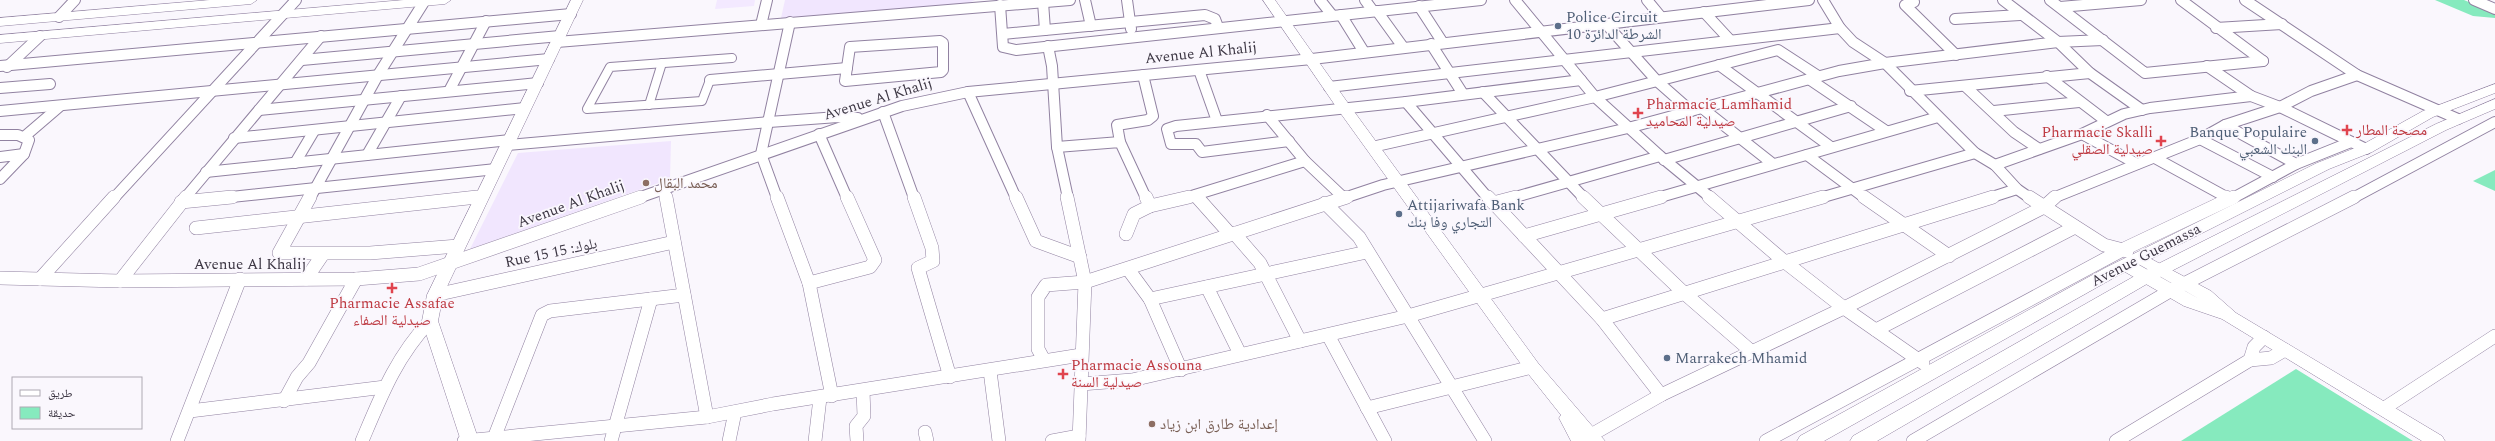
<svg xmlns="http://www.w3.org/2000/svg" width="2495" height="441" viewBox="0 0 2495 441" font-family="Spectral,'Noto Naskh Arabic',serif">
<rect width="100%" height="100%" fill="#faf7fd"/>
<g fill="#f1e6fe">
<path d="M785,0H975L967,4L781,18Z"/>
<path d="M671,141L670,179L470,249L518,153Z"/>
</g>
<path fill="#f3e9ff" d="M717,0H755L754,6L715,9Z"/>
<g fill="#86eabe">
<path d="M2435,0H2464L2495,13V18L2473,16Z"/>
<path d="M2495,170V191L2473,181Z"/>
<path d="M2296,369L2413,441H2181Z"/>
</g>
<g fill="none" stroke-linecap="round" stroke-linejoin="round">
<g stroke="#9182a1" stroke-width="10">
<g id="pedestrian">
<path d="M710,80L702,101L587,109L610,67L732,58"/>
<path d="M649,105L662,63"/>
</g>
</g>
<g stroke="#9182a1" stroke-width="12">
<g id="minor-far1">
<path d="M1085,0L1091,26"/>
<path d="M1127,0L1131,29"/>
<path d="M1320,0L1332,15"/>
<path d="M1365,0L1373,11"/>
<path d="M1515,0L1595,97L1660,156L1711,198"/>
<path d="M1647,0L1661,17"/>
<path d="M1823,0L1840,28L1853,42L1885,63L1975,153L1995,165L2017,189L2030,198"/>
<path d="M1913,0L1914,2L1905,5L1956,55"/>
<path d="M2003,0L2058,42L2090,73L2142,110"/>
<path d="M2050,0L2145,73L2263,61"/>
<path d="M2181,0L2263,61"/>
<path d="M2245,0L2357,75L2458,119"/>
<path d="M2474,0L2495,9"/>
<path d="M1043,2L1045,30"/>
<path d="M1000,5L1003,47L1016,50L1481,0"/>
<path d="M1419,6L1443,43"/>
<path d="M2060,7L2141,0"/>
<path d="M1377,11L1403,47"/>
<path d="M1704,12L1729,39"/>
<path d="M1341,15L1364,52"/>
<path d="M59,17L75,0"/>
<path d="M1955,19L2020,15"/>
<path d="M1606,24L1657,81L1691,111"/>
<path d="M761,25L767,0"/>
<path d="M2216,28L2282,24"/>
<path d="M1003,34L1205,15L1215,19L1218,27"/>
<path d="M940,41L943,43V70L941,72L845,81L850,47Z"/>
<path d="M557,42L1070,0"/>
<path d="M1431,44L1463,94"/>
<path d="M1048,46L1052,66L1057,147L1068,198"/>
<path d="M302,60L560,36"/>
<path d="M1719,65L1831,147"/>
<path d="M0,66L571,14"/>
<path d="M2207,66L2251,96"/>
<path d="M7,67L40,36"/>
<path d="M1199,70L1217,121"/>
<path d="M2047,76L2106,121"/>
<path d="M1809,79L1886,131"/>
<path d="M710,80L847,68"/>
<path d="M1965,86L2014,132L2039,149"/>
<path d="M1329,87L1840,28"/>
<path d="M0,88L50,84"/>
<path d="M449,91L486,21"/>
<path d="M1910,91L2090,73"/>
<path d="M968,92L1016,198"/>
<path d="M1483,92L1584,198"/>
<path d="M1406,102L1488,198"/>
<path d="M1702,108L1773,164"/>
<path d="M259,110L538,83"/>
<path d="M0,111L549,59"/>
<path d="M1994,111L2079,102"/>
<path d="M883,112L914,198"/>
<path d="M1267,115L1305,161L1343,197"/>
<path d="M2225,125L2296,164"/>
<path d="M819,134L847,198"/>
<path d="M2082,134L2137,164"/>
<path d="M0,135H18L29,140L24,154"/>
<path d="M24,137L59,107"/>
<path d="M234,138L525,108"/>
<path d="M2200,139L2273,177"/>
<path d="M1289,141L1202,152L1196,144H1171L1167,129L1176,126L1406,102L1581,80"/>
<path d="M1120,142L1117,125L1148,120L1153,116L1143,75"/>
<path d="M507,145L769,122L838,117L858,118"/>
<path d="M1057,147L1120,142L1146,198"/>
<path d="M1372,147L1595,97L1778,50L1818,76"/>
<path d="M367,155L401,96"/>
<path d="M1807,155L1865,198"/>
<path d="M0,157L24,154L0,179"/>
<path d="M2155,158L2228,198"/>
<path d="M1664,160L1851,106"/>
<path d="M295,163L314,131"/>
<path d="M1995,165L2082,134L2124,114L2150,108L2251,96L2280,107L2366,149"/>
<path d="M206,172L510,140"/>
<path d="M664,187L666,198"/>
<path d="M1196,195L1198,198"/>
<path d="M114,198L296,0"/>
<path d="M185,198L321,36"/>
<path d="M222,198L496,169"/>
<path d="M310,198L378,75L424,2"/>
<path d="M468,198L483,196"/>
<path d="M638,198L902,106L968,92L1312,59L1809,0"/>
<path d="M777,198L761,154L790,22"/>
<path d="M1185,198L1305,161"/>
<path d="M1344,198L1383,185L1628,128L1839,71L1885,63L2058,42L2103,40"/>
<path d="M1512,198L1660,156"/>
<path d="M1657,198L1938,117"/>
<path d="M1820,198L1975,153"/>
<path d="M1989,198L2017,189"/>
<path d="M2053,198L2200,139L2225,125L2280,107L2311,91L2357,75"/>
<path d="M2233,198L2296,164L2351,142"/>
<path d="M2353,198L2495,122"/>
</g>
</g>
<g stroke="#9182a1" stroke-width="14">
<g id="minor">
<path d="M310,197L279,253H370L458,246"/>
<path d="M666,197L707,417"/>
<path d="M777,197L809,283L832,396"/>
<path d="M914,197L932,248L933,261L918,268L950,377"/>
<path d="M1016,197L1036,241L1080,257"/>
<path d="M1067,197L1085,282L1079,441"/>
<path d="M1197,197L1230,234"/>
<path d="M1488,197L1602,319L1661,395"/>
<path d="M1583,197L1684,293L1752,352"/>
<path d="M1709,197L1785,262L1844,308L1923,363"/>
<path d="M1864,197L1949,256"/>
<path d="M2029,197L2104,245L2127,251"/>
<path d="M2226,197L2230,199"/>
<path d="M181,202L232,197"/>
<path d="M1325,203L1359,237L1485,441"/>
<path d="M1493,203L1516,197"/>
<path d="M1150,206L1189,197"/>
<path d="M196,228L477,197"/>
<path d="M1234,233L1260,263L1300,341"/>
<path d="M1126,234L1134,214L1150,206L1146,197"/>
<path d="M1524,236L1661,197"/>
<path d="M1128,269L1150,299L1181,370"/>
<path d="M0,278L120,281L356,279L419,274L641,197"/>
<path d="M40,279L114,197"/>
<path d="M306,279L323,254"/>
<path d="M120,281L186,197"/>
<path d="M809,283L870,267L875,260L847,197"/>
<path d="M1207,287L1240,354"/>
<path d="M435,295L674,242"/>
<path d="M1150,299L1367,252"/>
<path d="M1602,319L1993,197"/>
<path d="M1876,330L2075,227"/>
<path d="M1328,335L1385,441"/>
<path d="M2264,337L2254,347L2250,360L2271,358L2285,350"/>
<path d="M1044,360L1038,349V297L1046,285L1085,282L1347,197"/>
<path d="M990,371L999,441"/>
<path d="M1081,384L1132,380L1408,316L1823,197"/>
<path d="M284,401L297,377L309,363L356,279"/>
<path d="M1367,408L1532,367"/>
<path d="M2383,409L2495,336"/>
<path d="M190,411L385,387"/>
<path d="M925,432L927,441"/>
<path d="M1591,435L1661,395L1844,308L2044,207L2055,197"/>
<path d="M494,438L542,315L550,311L684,295"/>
<path d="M177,441L240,279"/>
<path d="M362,441C381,396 396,357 430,321"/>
<path d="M464,441L707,417L773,404L1081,355"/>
<path d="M611,441L651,299"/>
<path d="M729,441L735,412"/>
<path d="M815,441L820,398"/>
<path d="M857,441L856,426L864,416L863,391"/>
<path d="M1052,441L1079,436"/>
<path d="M1766,441L2124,249L2234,197"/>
<path d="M1913,441L2170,291L2354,197"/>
<path d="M2116,441L2250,360"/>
</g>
</g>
<g stroke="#9182a1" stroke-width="1">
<g id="tertiary">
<path d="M210,0H257L251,4L0,26V18Z"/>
<path d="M404,0H451L445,4L0,43V35Z"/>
<path d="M571,0H583L443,295L438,321L479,441H461L422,321L427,295Z"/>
<path d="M1263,0H1275L1350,106L1538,363L1605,441H1571L1559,418L1561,415L1526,371L1339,111Z"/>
<path d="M2140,253L2211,291L2236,313L2442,436L2445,441H2422L2222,319L2184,306L2120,269L2118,265L2120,261H2132L2201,300L2135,262L2132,258Z"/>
</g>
</g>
<g stroke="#9182a1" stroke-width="1">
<g id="secondary">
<path d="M2495,84V93L2433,117L2372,152L2329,169L2117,276L1824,441H1797L1800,436L2105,268L2317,163L2360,146L2423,111Z"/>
<path d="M2495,99V109L2446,130L2152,281L1877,441H1850L1853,436L2140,273L2436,124Z"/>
</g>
</g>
<use href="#pedestrian" stroke="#fff" stroke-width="8"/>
<use href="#minor-far1" stroke="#fff" stroke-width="10"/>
<use href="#minor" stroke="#fff" stroke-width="13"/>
<use href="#tertiary" fill="#fff" fill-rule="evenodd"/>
<use href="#secondary" fill="#fff" fill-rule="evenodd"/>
</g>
<g fill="#5c6f8a" stroke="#faf7fd" stroke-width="1.5">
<circle cx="1558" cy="26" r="4"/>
<circle cx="2315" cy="141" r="4"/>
<circle cx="1399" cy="214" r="4"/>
<circle cx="1667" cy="358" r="4"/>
</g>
<g fill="#e0444e" stroke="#faf7fd" stroke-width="1.5">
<path d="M1636 107h4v4h4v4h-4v4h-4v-4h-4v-4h4z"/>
<path d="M2345 124h4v4h4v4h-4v4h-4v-4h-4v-4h4z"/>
<path d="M2159 135h4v4h4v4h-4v4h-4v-4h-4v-4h4z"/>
<path d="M390 282h4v4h4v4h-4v4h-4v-4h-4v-4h4z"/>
<path d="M1061 368h4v4h4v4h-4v4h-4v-4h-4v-4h4z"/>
</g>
<g fill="#8d6e63" stroke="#faf7fd" stroke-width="1.5">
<circle cx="646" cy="183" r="4"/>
<circle cx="1152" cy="424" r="4"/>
</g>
<g text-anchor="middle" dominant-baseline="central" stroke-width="3.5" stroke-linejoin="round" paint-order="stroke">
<g font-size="15" fill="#4e5e75" stroke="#faf7fd" text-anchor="start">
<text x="1566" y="17">Police Circuit<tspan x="1566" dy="17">10 الشرطة الدائرة</tspan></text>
<text x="2307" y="132" text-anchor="end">Banque Populaire<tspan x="2307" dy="17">البنك الشعبي</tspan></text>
<text x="1407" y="205">Attijariwafa Bank<tspan x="1407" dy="17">التجاري وفا بنك</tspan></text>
<text x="1675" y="358">Marrakech Mhamid</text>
</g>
<g font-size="15" fill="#3d3744" stroke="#faf7fd">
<text transform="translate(1201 53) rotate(-6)">Avenue Al Khalij</text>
<text transform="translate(878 99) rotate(-17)">Avenue Al Khalij</text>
<text transform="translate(571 204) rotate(-20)">Avenue Al Khalij</text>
<text transform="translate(551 253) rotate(-12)">Rue 15 بلوك: 15</text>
<text transform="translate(2146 255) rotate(-27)">Avenue Guemassa</text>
<text x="250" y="264">Avenue Al Khalij</text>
</g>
<g font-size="15" fill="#be3a42" stroke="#faf7fd" text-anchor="start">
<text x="1646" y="104">Pharmacie Lamhamid<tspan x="1646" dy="17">صيدلية المحاميد</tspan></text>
<text x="2356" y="130">مصحة المطار</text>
<text x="2153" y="132" text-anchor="end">Pharmacie Skalli<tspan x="2153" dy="17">صيدلية الصقلي</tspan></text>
<text x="392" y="303" text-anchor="middle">Pharmacie Assafae<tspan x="392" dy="17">صيدلية الصفاء</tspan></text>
<text x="1071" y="365">Pharmacie Assouna<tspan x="1071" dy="17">صيدلية السنة</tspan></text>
</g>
<g font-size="15" fill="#785e54" stroke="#faf7fd" text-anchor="start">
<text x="654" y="183">محمد البقال</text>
<text x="1160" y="424">إعدادية طارق ابن زياد</text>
</g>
</g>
<rect x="12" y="377" width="130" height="52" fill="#faf7fd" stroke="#aeaab3"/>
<rect x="20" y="390" width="20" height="6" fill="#ffffff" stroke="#aeaab3"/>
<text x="48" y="397" font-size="12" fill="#3d3744">طريق</text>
<rect x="20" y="407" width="20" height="12" fill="#86eabe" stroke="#aeaab3"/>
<text x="48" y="417" font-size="12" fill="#3d3744">حديقة</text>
</svg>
